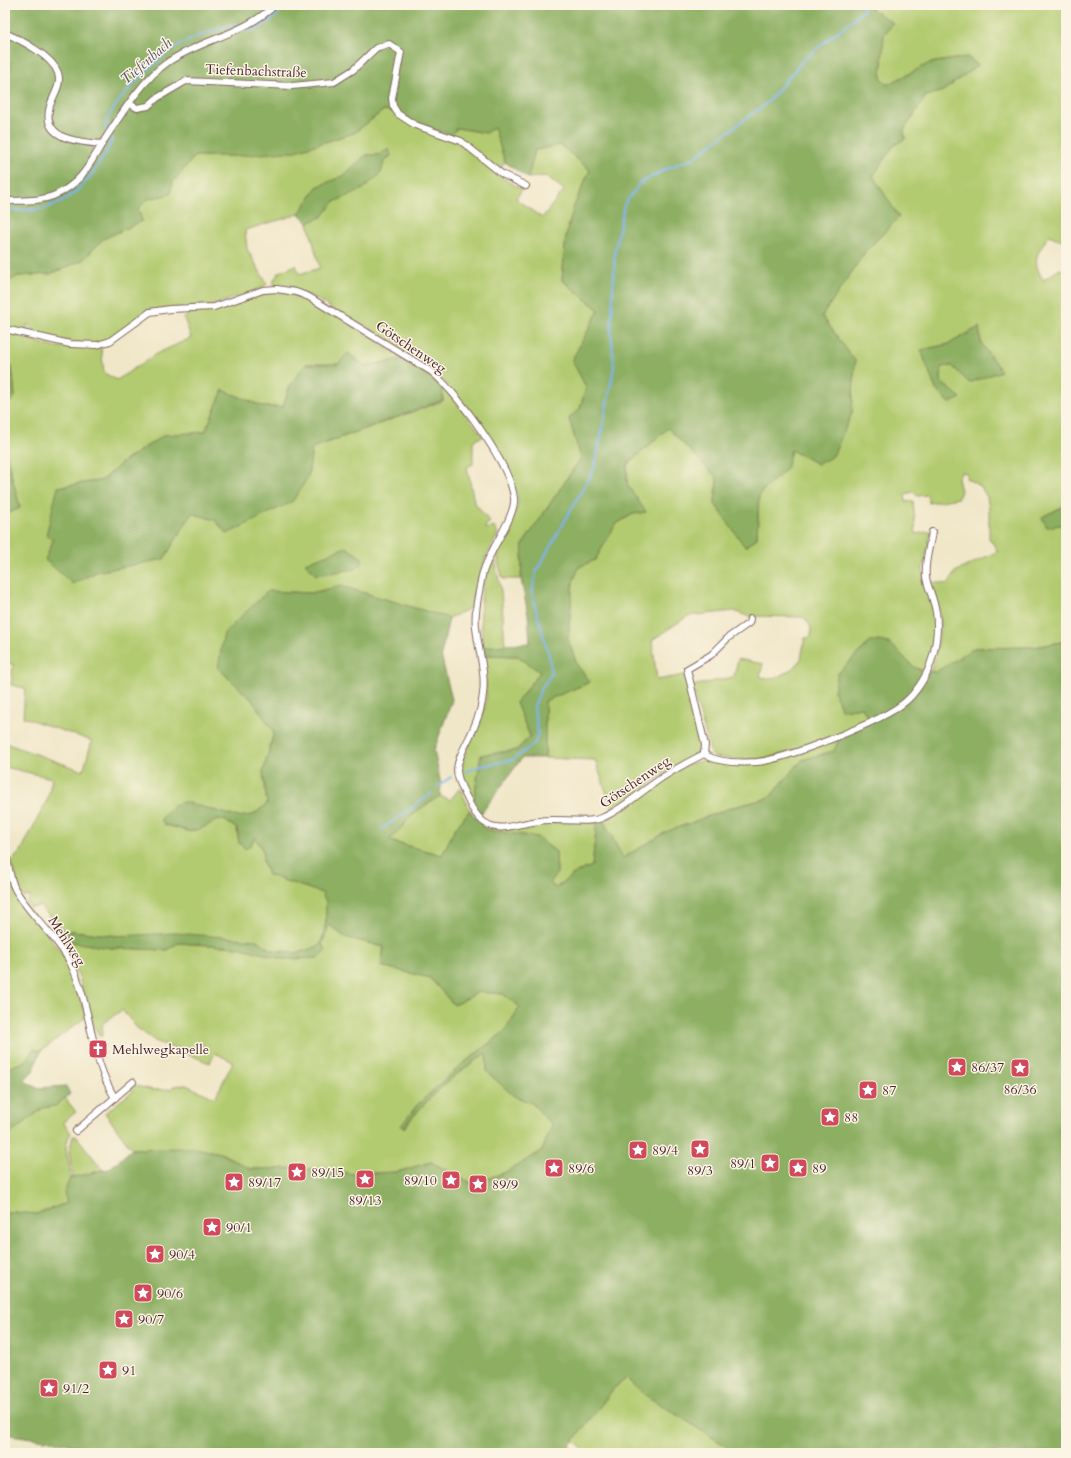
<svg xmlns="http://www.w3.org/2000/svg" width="1071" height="1458" viewBox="0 0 1071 1458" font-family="Cardo,serif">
<rect width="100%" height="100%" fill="#fcf5e5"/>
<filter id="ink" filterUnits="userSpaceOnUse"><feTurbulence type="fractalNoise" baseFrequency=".025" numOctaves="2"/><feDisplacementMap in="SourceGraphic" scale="8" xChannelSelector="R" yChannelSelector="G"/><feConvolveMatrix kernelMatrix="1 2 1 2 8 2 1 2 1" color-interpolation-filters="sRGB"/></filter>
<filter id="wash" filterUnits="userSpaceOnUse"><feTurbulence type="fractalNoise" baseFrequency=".012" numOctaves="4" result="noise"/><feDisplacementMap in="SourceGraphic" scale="16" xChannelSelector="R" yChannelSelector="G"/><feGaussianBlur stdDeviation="0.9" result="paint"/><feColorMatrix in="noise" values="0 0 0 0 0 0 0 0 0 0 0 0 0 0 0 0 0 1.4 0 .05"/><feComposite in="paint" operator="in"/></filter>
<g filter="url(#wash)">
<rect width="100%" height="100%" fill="#f0e6c8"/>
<g fill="#b2cb70" stroke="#7e754e" fill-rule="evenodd">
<path d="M871,5H1066V242L1049,235C1037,254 1031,259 1043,280L1060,269L1066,272V505L1042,517L1047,527L1066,524V641L1035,647L974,648L936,672H930C937,651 943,627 938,605C935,597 931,589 928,582L948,584L955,572L998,551L989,538V509L987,497L981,487L966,478L967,474L962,471L958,479L961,491L958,498L929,503L927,495L917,496L913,492L905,494L906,502L913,501L916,534L931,531L923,569L924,582L935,614L936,633L927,672L911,666L889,643L871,641L838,673L834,691L842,710L862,707L870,721C840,733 794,755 763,759C746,761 730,759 714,757L711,754L692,686L734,677L738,659L763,664L760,677L774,679L792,669L801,659L805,638L811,637C812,628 810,623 803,617L747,616L734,611L688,616L652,640L657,680L684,675L703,744V751L701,754L668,771L613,811L595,760L545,758V701L590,682L577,665L568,639L573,581L579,567L595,560L616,524L633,514L645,512L627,484V465L668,428L717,478L715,504L745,546L757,538L759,494L786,469L791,450L818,464L833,456L852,413L855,361L822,316L865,252L898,217L873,176L894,145L905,139L904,130L926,96L943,91L978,65L967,57L930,63L887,85L881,78L884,35L893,23L869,8ZM979,327L981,343L1001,371L969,383L952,366L941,367V382L960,398L950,403L936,390L922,350L949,344Z"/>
<path d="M384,110L395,112L463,144L509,182L522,189L516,199L542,218L564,190L546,176L528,178L535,150L560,145L590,170L574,206L566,235L562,280L599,310L572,360L586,387L580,409L569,419L581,458L523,544L521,579H503L498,562V546L515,512L518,502L517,493L509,474L491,442L472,413L444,381L378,336L367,326L356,323L313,297L275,287L272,283L279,272L296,265L299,274L320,268L308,223L323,216L333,202L363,189L381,173L384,161L378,155H366L343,176L317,187L299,214L245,230L247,249L267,284L263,288L211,306L147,310L110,339L98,343L88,344L45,338L32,329L30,325H26L28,329L36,336L5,327V284L18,276L50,274L83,260L103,239L142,221L138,209L148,199L170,194L173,182L195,156H236L354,133Z"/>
<path d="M494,126L505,162L499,169L451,135L457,128L486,133Z"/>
<path d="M276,291L301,296L332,312L403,359L365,366L338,364H306L290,385L283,407H264L223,390L205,432L164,435L124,461L103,480L58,487L53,540L72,584L96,572L164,559L191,513L215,520L308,477L312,448L443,401L442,384L483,436L473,441V464L467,467L474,502L490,522L485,526L486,529L494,527L498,534L486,557L469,609L449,618L341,586L311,593L268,591L218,668L252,700L274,732L263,772L267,804L253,815L238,817L184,802L165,825C173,826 180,830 188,831C195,832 212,824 218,819L226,821L237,829L239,843L254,836L263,851V861L268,875L322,893L326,902V923L321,943L318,946L299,953L272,950L257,940L118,936L63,930L60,934L55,935L52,931L58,926L40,906L31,908L27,903L30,896L24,897L16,884L11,862L21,851L48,798L52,778L5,767V743L83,771L92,741L23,717L25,688L11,685L13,664L5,663V515L20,508L5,450V407L15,396L12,367L5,361V331L53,347H101L104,373L117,380L156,354L191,338L184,318L193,312L208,311Z"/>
<path d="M493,551L501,591L505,645L483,647C479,613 479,583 493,551Z"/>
<path d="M484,655L518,656L540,672L516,703L530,736L517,750L481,755L473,805C469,797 462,786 461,777C459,756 479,731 484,710C488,692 485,673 484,655Z"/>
<path d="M840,737L834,751L802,760L769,798L733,807L666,832L623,858L603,820L610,817L672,773L689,764L706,760L747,764Z"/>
<path d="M460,788L470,810L455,829L442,855L389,841C405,823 418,807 440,796L450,800Z"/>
<path d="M597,821L592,866L575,873L556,888L550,883L557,873L556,852L537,837L486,830L480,823C503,834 520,826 544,823C561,821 580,822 597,821Z"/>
<path d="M5,861L10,883L63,955L74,976L86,1017L41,1051L33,1049L24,1062L5,1069Z"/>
<path d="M329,925L345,937L384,947L381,966L430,978L454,1005L479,992L503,994L520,1007L504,1032L461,1065L417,1105L404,1128C427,1098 454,1074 486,1053L514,1096L532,1103L552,1125L542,1151L506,1172L473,1184L431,1162L397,1172L354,1174L303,1168L250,1169L221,1153L194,1148L132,1149L105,1113L133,1091L130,1087L133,1085L153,1090L172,1089L173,1086L186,1085L215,1098L233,1062L215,1053L210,1063L155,1041L137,1028L122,1010L102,1024L103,1035L100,1037L92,1022L78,974L58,940L111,948L167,950L178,943L238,947L283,959L319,958L326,950L322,944Z"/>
<path d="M65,1098L76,1112L63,1122L71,1133C60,1150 72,1162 70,1179C68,1191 63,1188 67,1203L36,1214L13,1212L5,1214V1138L43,1108L55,1106Z"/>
<path d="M73,1136H76L103,1170L73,1177L69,1152Z"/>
<path d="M627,1378L644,1394L737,1453H587L574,1440L614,1388Z"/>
</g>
<g fill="#8daf62" stroke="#6c6746">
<path d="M5,5H866L893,23L884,35L881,78L887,85L930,63L967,57L978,65L943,91L926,96L904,130L905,139L894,145L873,176L899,217L865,252L822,316L855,361L852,413L833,456L818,464L791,450L786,469L759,494L757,538L745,547L715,504L717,478L668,428L627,465V484L646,512L633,514L616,524L595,560L579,567L573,582L568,639L577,665L590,682L545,701V758H522L480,815L473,805L481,755L517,750L530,736L516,703L540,672L518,656L484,655L483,647L530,643L528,614L521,579L523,544L581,458L569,418L580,409L586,387L572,360L599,310L562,280L566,235L574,206L590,170L560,145L535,150L528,178L505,162L494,127L486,133L457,128L451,135L414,123L400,113L384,110L354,133L296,151L236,156H195L173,182L170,194L148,199L138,209L142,221L103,239L83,260L50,274L18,276L5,284Z"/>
<path d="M389,149L391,156L384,161L381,173L363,189L334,202L323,216L308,223L299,214L317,187L343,176L366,155H378Z"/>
<path d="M979,327L981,343L1001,371L969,383L952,366L941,367V382L961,398L950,403L936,390L921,350L949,344Z"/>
<path d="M348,353L365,366L403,359L442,384L443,400L312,448L308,477L293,501L227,534L215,520L192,513L164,559L96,572L73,584L45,560L53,540L46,535L58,487L103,480L124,461L164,435L205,432L223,390L264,407H283L290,386L306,364H338Z"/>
<path d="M5,361L12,367L15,397L5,407Z"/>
<path d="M5,450L20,508L5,515Z"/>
<path d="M1066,505V524L1047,527L1042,517Z"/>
<path d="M346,547L362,558V564L355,569L316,575L305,563Z"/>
<path d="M341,586L449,618L441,655L452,700L434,750L441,785L440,796L415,812L389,841L442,855L455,829L470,810L486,830L537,837L556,852L557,873L550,883L556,888L575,873L592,866L597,821L603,820L623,858L666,832L733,807L769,798L802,760L834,751L840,737L870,721L862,707L842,710L834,691L838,673L871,641C876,641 885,641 889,644C907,655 910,674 936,672L974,648L1035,647L1066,641V1453H737L644,1394L627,1378L614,1388L564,1453H99L65,1443L5,1434V1214L13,1212L36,1214L67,1203L64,1193L70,1178L109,1169L132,1149L194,1148L221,1153L250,1169L303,1168L354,1174L397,1172L431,1162L473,1184L506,1172L542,1151L552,1125L532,1103L514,1096L487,1072L486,1053C454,1074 427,1098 403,1128L401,1126L417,1105L461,1065L504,1032L520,1007L503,994L479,992L454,1005L430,978L381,966L384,947L345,937L329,925L322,944L326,950L319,958L283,959L238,947L178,943L167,950L111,948L58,940L55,935L60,934L59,931L63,930L118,936L176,933L257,940L272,950L299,953L318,946L321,943L326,923V902L322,893L268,875L263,861V851L255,837L251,845L246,849L239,843L237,829L226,821L218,819C212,824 195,832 188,831C180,829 173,826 165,825L161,820C166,810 174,805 184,802L238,817L253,815L267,804L263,772L274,732L252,700L218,668L224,633L268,591L311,593Z"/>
<path d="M34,1049L41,1051L33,1071L23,1080L37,1088L66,1086L70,1094L55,1106L43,1108L5,1138V1069L24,1062Z"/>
</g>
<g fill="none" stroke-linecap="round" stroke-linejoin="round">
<g stroke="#7fb4ed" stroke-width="2">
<path d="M107,132C98,113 157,60 172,50C182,42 226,24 238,25C241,25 245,29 248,31C264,29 275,17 286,5"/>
<path d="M5,210C17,210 31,211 42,209C77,200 98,171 112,140L110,136"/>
<path d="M465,772L480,766L512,760L534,744L538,734L534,707L541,688L551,675L550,660L532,594L536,572L595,467L614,367L611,331L615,251L624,205L640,183L664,170L693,158L768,102L803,60L863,11V5"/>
<path d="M438,786L451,777"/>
<path d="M382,829L432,793"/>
</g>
</g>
</g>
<g filter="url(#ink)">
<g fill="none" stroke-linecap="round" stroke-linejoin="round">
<g stroke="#846562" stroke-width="8">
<g id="minor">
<path d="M5,33C21,40 52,56 58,73C62,85 53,95 50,106C40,140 80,142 102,144"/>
<path d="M130,104L137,108L148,106L157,98L186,81L292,86L334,82L353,70L376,48L389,44L401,52L392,98L393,106L398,114L415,125L461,141L502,174L526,186"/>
<path d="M5,201C21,200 38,202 53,196C82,184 90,163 105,139C122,113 143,79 168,62C202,39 245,34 275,5"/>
<path d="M5,329L70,344L97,345L110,341L150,312L170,309L214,307L263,290L277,289L296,292L309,297L432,372C458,395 510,463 514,498C516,518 487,552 482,576C479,593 474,610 476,627C478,650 486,671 483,694C482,703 480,713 476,722C471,738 458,754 457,770C457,780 463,790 467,798C488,846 512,821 549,820C564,819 591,824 604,817C622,809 637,795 653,784C669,772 686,763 704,754"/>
<path d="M704,754C718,763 742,763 757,762C787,759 883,721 905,702C915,694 926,677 930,665C937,645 940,620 933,600C931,592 927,585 926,577C924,562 930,546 932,532"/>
<path d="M704,754L705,745L687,669L711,655L729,637L749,623L750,619"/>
<path d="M5,848C8,862 9,877 15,889C30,916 56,935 70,962C92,1006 89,1056 115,1098"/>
<path d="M76,1131L133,1082"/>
</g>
</g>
<use href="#minor" stroke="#fff" stroke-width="6"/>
</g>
</g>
<defs>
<g id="church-square" transform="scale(1)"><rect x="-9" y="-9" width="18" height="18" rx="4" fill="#d1495b" stroke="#fcf5e5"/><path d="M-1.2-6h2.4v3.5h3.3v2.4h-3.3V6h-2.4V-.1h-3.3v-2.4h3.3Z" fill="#fff"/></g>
<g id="sight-square" transform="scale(1)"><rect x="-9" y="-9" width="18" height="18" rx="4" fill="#d1495b" stroke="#fcf5e5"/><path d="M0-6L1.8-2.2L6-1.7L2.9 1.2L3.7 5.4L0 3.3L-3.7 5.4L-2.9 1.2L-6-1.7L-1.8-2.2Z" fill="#fff"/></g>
</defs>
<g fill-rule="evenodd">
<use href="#church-square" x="98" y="1049"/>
<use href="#sight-square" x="957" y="1067"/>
<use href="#sight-square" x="1020" y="1068"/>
<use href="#sight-square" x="868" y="1090"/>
<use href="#sight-square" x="830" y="1117"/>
<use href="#sight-square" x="700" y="1149"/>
<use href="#sight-square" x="638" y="1150"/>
<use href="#sight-square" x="770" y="1163"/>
<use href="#sight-square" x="554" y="1168"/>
<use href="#sight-square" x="798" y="1168"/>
<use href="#sight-square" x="297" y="1172"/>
<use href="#sight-square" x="365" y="1179"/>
<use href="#sight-square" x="451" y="1180"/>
<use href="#sight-square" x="234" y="1182"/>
<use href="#sight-square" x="478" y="1184"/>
<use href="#sight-square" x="212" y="1227"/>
<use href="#sight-square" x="155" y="1254"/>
<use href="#sight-square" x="143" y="1293"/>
<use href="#sight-square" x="124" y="1319"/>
<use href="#sight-square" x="108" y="1370"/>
<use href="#sight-square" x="49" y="1388"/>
</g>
<g text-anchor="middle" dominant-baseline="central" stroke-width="3" stroke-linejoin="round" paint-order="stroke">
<g font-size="14" fill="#4a1f2b" stroke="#fcf5e5">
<text transform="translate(256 71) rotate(2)">Tiefenbachstraße</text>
<text transform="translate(411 347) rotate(34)">Götschenweg</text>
<text transform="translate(635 782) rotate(-34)">Götschenweg</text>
<text transform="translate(67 941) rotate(57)">Mehlweg</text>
</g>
<g font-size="14" fill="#4a1f2b" stroke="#fcf5e5" text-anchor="start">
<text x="112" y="1049">Mehlwegkapelle</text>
<text x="971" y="1067">86/37</text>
<text x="1020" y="1089" text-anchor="middle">86/36</text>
<text x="882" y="1090">87</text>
<text x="844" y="1117">88</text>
<text x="652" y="1150">89/4</text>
<text x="756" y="1163" text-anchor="end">89/1</text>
<text x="568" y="1168">89/6</text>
<text x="812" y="1168">89</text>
<text x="700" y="1170" text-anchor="middle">89/3</text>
<text x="311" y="1172">89/15</text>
<text x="437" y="1180" text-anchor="end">89/10</text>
<text x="248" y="1182">89/17</text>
<text x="492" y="1184">89/9</text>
<text x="365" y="1200" text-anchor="middle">89/13</text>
<text x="226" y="1227">90/1</text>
<text x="169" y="1254">90/4</text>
<text x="157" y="1293">90/6</text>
<text x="138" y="1319">90/7</text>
<text x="122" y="1370">91</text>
<text x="63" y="1388">91/2</text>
</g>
<g font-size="15" font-style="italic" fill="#5d536f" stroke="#fcf5e5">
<text transform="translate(146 61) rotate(-41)">Tiefenbach</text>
</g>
</g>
<rect width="1071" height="1458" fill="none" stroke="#fcf5e5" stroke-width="20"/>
</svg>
